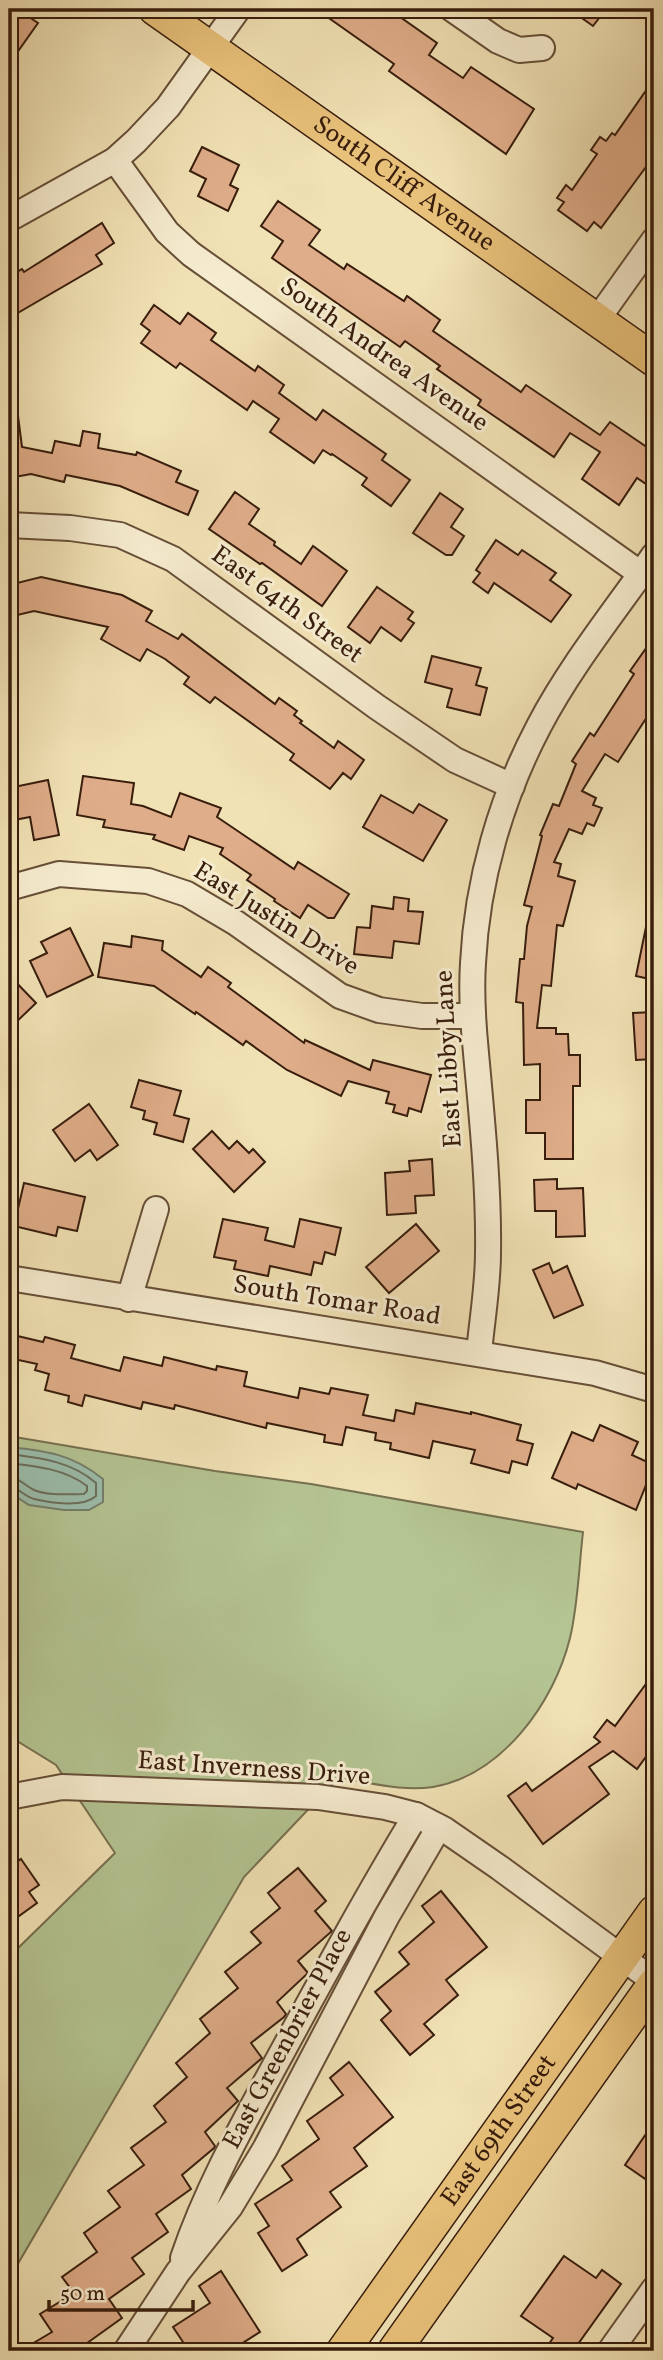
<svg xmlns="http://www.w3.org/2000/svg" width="663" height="2360" viewBox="0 0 663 2360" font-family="Vollkorn,serif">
<rect width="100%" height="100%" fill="#f1e2b5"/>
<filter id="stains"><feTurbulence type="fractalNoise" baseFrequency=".00286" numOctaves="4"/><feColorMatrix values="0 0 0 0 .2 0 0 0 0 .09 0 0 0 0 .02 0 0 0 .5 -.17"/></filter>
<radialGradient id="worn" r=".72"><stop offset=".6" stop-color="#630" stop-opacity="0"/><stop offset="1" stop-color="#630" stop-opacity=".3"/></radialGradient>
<path fill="#b4c492" stroke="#767050" stroke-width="2" d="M9,1436L215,1471L311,1484L583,1532C579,1566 578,1605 570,1638C554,1703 502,1775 433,1787C401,1792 369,1782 338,1778L244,1877L9,2279V1957L115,1853L56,1765L9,1736Z"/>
<path fill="#9bbeac" stroke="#737e6c" stroke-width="2" d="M9,1447C47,1451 72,1454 103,1479V1502L89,1510H64L29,1505L9,1492Z"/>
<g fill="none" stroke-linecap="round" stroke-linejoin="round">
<g stroke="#6a6e5c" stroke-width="2">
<path d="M9,1454C40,1458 71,1461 96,1483V1496C83,1508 51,1503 34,1499C25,1497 19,1488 9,1486"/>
<path d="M9,1463C36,1466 65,1469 87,1486V1491L84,1494C69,1494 48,1496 34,1490C24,1485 20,1478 9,1478"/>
</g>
</g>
<g fill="#dfad89" stroke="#381d0d" stroke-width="2">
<path d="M9,9H17L38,23L9,64Z"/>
<path d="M316,9H370L384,18L390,10L437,43L429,55L463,78L471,67L534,109L506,154L389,71L394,64Z"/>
<path d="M569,9H606L593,26Z"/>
<path d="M654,79V156L601,228L594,222L587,231L558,210L564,202L557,198L566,185L572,190L597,154L591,150L600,137L606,141L612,133L615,135Z"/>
<path d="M202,147L239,165L230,185L238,189L228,211L198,196L206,179L190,171Z"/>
<path d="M278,201L320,230L309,245L344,269L347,264L404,301L407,296L440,320L433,331L521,392L526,385L600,435L610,422L654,452V471L646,484L637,478L619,505L582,479L600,452L570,433L554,457L478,405L481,400L437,369L440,366L405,341L400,347L272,258L283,241L261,226Z"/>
<path d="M102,223L114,243L96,255L102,264L9,318V276L22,269L24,272Z"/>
<path d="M154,305L180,324L188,313L216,333L211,340L255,371L258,366L284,385L279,393L316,420L323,410L386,454L382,460L410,480L391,506L362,485L367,478L332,454L331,455L323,450L314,463L270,432L279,419L253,401L247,410L180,363L176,368L141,343L150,331L141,324Z"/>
<path d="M18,416L22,447L52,453L55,441L80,446L83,431L100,434L98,448L136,455L137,452L181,471L176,482L198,491L188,515L120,486L66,475L64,482L31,474L9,478V417Z"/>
<path d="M235,492L259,509L249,524L275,542L274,545L301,564L313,546L347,571L322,606L262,563L260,564L209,529Z"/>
<path d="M440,493L463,509L451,527L464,536L452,555H446L413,533Z"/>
<path d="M496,540L518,555L522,550L556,573L550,580L571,595L551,622L494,583L488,593L473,582L480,573L476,570Z"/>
<path d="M41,577L122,595L152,611L146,621L178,639L182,634L275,704L279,698L297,711L294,715L302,721L300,723L334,748L338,741L364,760L351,779L343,773L330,789L290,760L294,754L215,697L210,703L184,684L189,677L165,659L147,649L140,661L101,639L108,627L34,611L9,617V585Z"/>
<path d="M377,587L413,612L408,619L414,623L401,641L381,627L370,643L348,627Z"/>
<path d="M654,637V706L618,762L605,754L582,791L596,798L593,805L602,808L594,826L587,823L582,834L569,829L554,862L561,864L558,876L575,881L563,926L557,925L551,986L542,985L537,1028H556V1034H568L569,1055H580V1086H573V1159H545V1133H526V1100H540V1064L524,1065L523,1003L516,1002L520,959H524L527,926L532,907L524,905L542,836L540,835L553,804L559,806L576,764L572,761L590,733L594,736L634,674L630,671Z"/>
<path d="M432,656L481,668L476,685L487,688L480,715L447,707L452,689L425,682Z"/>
<path d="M83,776L134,783L131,804L143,806L171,817L180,793L221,808L217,817L294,869L298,862L349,894L334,918H328L308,905L300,918L274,901L275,899L247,880L251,875L220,854L223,848L189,836L184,850L153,839L155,835L103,827L105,820L77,815Z"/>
<path d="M48,780L59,835L34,840L30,817L9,821V788Z"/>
<path d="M381,795L413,813L419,804L447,820L423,861L363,827Z"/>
<path d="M394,897L409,899L408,911L423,912L419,944L394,941L392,958L354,954L357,927L370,928L372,906L393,909Z"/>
<path d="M647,922H654V980L636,976Z"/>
<path d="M70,928L93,975L47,997L30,961L47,953L41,942Z"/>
<path d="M132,936L163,941L162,950L201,977L208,967L231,983L228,987L304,1043L305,1040L370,1070L373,1060L431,1075L421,1112L409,1108L407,1116L393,1112L395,1105L386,1103L389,1092L348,1081L341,1096L287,1070L246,1041L243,1045L196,1012L195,1014L154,986L98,977L104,943L131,947Z"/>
<path d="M9,975L36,1003L9,1029Z"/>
<path d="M654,1012V1059L636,1060L633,1013Z"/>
<path d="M139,1080L181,1091L174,1115L189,1119L183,1142L154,1134L157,1123L143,1119L145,1111L131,1107Z"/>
<path d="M89,1104L118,1145L97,1160L90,1150L75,1161L53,1130Z"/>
<path d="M212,1131L229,1149L237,1141L249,1153L253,1149L265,1162L234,1192L193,1149Z"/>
<path d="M432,1159L434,1195L415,1196L416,1213L387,1215L385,1173L410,1171L409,1161Z"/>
<path d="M557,1179V1189L583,1188L585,1236L556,1237V1211H535L534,1180Z"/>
<path d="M24,1183L85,1197L77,1231L58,1227L56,1236L14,1226Z"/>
<path d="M223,1219L268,1228L265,1240L294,1247L300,1219L341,1228L335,1255L325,1252L322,1264L314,1262L311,1275L270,1266L268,1276L234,1269L236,1261L214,1257Z"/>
<path d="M416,1224L439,1251L389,1293L366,1267Z"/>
<path d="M549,1263L553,1273L567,1266L583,1305L554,1318L533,1270Z"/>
<path d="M9,1334L43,1342L45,1337L75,1345L71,1358L120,1371L124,1357L162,1366L164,1357L216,1370L217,1366L247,1372L244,1386L298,1398L300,1388L329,1394L331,1388L368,1395L363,1415L394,1421L396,1410L414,1414L416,1403L471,1414V1412L521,1425L517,1440L533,1444L527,1465L512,1461L509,1473L471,1463L475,1450L433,1441L429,1458L390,1449L391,1443L375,1440L376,1433L346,1427L342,1445L324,1442L325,1435L267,1423L266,1428L175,1405L174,1409L143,1402L141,1409L85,1395L82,1406L68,1402L69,1396L45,1390L49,1374L35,1370L37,1364L9,1358Z"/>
<path d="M600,1425L638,1442L632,1455L654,1465L636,1510L578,1484L576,1489L552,1478L572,1432L593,1441Z"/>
<path d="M654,1673V1759L648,1754L637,1769L613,1751L589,1767L609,1794L543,1844L508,1796L526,1783L532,1791L600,1742L594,1737L607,1720L615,1726Z"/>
<path d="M21,1859L39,1885L29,1892L37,1903L19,1916L9,1901V1867Z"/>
<path d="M298,1868L326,1901L315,1911L332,1931L298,1961L308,1973L277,2002L286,2014L284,2017L251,2043L262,2058L227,2088L238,2101L205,2132L215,2146L214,2148L182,2175L191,2189L156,2214L168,2232L132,2258L144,2274L109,2299L122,2318L76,2351H20L52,2332L40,2314L74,2293L62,2277L97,2252L84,2233L120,2207L108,2191L144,2165L131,2148L166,2122L154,2106L187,2077L176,2063L210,2033L200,2019L238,1988L225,1972L261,1943L251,1932L280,1908L268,1893Z"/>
<path d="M441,1891L487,1947L446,1980L458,1995L424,2024L434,2035L410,2055L381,2020L391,2011L375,1992L409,1964L399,1952L434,1922L422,1906Z"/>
<path d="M349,2062L393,2117L354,2148L367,2166L330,2192L341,2207L297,2239L307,2255L282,2271L258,2233L269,2226L255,2204L292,2180L282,2166L319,2139L307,2121L343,2095L330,2078Z"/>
<path d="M654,2122V2185L625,2165Z"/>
<path d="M564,2256L596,2278L602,2270L621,2284L573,2351H544L553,2338L521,2316Z"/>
<path d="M221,2271L260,2332L230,2351H189L173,2327L210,2303L199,2286Z"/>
</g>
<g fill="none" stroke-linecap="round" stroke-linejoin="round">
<g stroke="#664e37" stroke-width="28">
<g id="minor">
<path d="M452,9L498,41L519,50L542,48"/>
<path d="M115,160L167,232L191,254L641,574"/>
<path d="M9,219L115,160L136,141L168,107L238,9"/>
<path d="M597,320L654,240"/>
<path d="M9,525L70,528L120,535L173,559L377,707L455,760L512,786"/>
<path d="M9,888L59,874L148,881L187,894L236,923L340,996L379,1010L422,1016H472"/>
<path d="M9,1278L595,1373L654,1390"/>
<path d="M129,1299L156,1209"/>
<path d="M479,1353C482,1320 488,1286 488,1253C489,1187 482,1119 476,1053C473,1023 471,994 473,963C477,881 501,798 539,726C571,665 615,611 654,555"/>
<path d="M9,1797L62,1787L318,1797L385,1807L416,1815L445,1830L500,1868L654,1981"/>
<path d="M183,2258C207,2187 244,2122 280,2056C324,1975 368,1894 416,1815"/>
<path d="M126,2351L178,2272L230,2207L265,2149L387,1916L439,1827"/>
<path d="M610,2351L654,2289"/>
</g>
</g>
<g stroke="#381d0d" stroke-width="35">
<g id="major">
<path id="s1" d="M155,9L654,360"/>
<path id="s2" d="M343,2351L654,1912"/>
<path d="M394,2351L654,1984"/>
</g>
</g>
<use href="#minor" stroke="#f6eccf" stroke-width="24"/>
<use href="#major" stroke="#e8c17a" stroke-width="32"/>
</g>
<g text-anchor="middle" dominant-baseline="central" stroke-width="6" stroke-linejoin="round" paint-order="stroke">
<g font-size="26" fill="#381d0d" stroke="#f6eccf">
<text stroke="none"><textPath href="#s1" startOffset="304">South Cliff Avenue</textPath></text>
<text transform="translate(384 355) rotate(35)">South Andrea Avenue</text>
<text transform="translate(287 605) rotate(36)">East 64th Street</text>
<text transform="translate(276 919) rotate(32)">East Justin Drive</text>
<text transform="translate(449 1059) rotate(-93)">East Libby Lane</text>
<text transform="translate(337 1301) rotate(9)">South Tomar Road</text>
<text transform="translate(254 1769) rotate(4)">East Inverness Drive</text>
<text transform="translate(288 2039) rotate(-62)">East Greenbrier Place</text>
<text stroke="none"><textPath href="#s2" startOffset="270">East 69th Street</textPath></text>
</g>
</g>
<rect width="663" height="2360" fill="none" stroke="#f1e2b5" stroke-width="35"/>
<rect x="10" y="10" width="642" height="2339" fill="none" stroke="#381d0d" stroke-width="3.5"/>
<rect x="18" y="18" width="628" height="2325" fill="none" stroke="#381d0d" stroke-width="2"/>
<path d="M49 2300v10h144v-10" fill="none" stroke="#381d0d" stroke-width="3.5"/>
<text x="60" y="2300" font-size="21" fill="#381d0d" stroke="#f6eccf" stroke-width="5" paint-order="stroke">50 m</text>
<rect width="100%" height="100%" filter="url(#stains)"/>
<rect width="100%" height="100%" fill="url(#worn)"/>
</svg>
